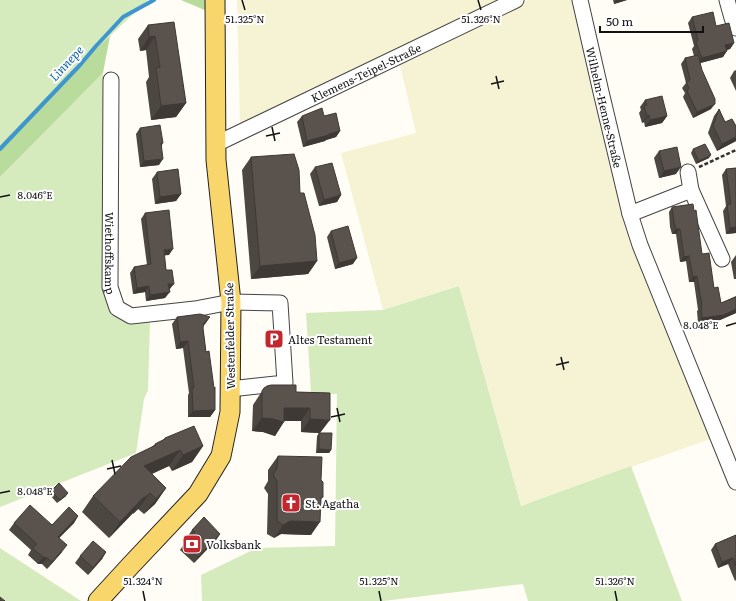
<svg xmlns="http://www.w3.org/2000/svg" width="736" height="601" viewBox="0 0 736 601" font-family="Literata,serif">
<rect width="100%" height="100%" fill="#fffdf5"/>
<g fill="#f6f3d4">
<path d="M237,0H503L240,125Z"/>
<path d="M528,0H574L635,253L713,438L521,506L459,286L383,310L341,153L416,133L399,61Z"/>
</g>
<g fill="#d5ebbd">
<path d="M0,0H148L110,36L80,62L0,145Z"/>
<path d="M103,73L104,296L112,315L126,323L150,322L148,390L144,399L136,453L0,507V177Z"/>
<path d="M459,286L521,506L631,466L682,601H528L523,584L383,601H202L201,575L257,548L335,546L337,394L311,393L306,313L383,310Z"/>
<path d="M0,548L81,601H0Z"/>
</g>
<g fill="#b9dc9c">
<path d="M181,0H206L207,11Z"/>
<path d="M110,36L103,73L0,177V145L80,62Z"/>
</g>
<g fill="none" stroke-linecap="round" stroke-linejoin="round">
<path stroke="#3f96cf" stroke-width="4" d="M0,149L80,65L96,46L123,17L154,0"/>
<g stroke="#444" stroke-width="17">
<g id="minor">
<path id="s1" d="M580,0L601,92L630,214L640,245L736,482"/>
<path d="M727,0L732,18L736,28"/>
<path id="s2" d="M111,80L110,287L117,308L131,316L195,309L231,302L280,303L285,383L230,389"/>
<path id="s3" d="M216,144L516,0"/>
<path d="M691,190L722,259"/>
<path d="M630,214L691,190L688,172"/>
</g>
</g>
<g stroke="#222" stroke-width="21">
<path id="major" d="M98,601L131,565L198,494L221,456L230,412L231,302L216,160L215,0"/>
</g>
<path stroke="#333" stroke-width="2.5" stroke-dasharray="4 2" stroke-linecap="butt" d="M699,167L736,150"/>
<use href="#minor" stroke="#fff" stroke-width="15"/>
<use href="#major" stroke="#f9d66b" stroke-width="19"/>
</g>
<g fill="#4d4742">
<path d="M613,0H627L614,4Z"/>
<path d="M692,17L716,26L734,43L730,49L727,50L723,57L700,63L711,109L693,118L683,97L685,93L682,88L686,83L681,64L685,58L694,56L692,49L694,46L688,23Z"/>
<path d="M148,25L180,65L186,103L176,117L151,120L146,82L149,77L146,50L140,51L138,39Z"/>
<path d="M736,70V91L730,78L734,71Z"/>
<path d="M645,100L667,116L662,123L645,127L644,122L642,123L639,113L641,110L640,107Z"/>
<path d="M719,109L725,122L736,141L717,151L708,133L714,116Z"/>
<path d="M302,116H324L340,131L336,137L326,140L325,141L303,147L297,122Z"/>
<path d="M140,128L163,143L162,145L159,165L140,167L136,134Z"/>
<path d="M693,149L709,158L696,164L691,153Z"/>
<path d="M659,151L676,174L659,178L654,158Z"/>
<path d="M251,157L300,193L317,261L308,274L251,279L242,170Z"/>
<path d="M315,167L341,195L337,202L319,206L310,174Z"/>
<path d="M736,168V233L726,234L723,211L726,206L722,175L726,169Z"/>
<path d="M157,172L181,194L176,201L155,204L152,179Z"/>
<path d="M672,207L702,254L714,288L721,303L736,296V313L720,320L698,323L697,311L698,310L694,282H689L686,261L680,262L676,234H672L670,227L669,212Z"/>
<path d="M145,213L169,255H164L169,290L165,298L146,301L145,292L133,294L130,273L134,267L147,265L141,219Z"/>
<path d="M331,231L353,264L335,269L327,237Z"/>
<path d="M736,255V281V279H734L731,262Z"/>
<path d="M177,317H210L205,324L203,326V328L206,352L215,410L210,417H188V395L189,393L183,348L176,349L172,324Z"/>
<path d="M264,388L296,392L330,393L320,433L331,450L329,453H316L317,436L319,433L301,432V421H284L275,436L263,432L252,431L253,405Z"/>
<path d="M165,438L203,446L192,462L172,471L169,466L152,474L166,488L155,504L144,514L138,509L133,514V513L109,538L82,512L93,496L153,446L155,444L163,440Z"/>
<path d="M278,456L321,480L323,497L321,499L311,535L281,534L274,538L267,534L268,494L264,488L268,481V470Z"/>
<path d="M51,491L66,496L57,503L49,494Z"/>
<path d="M78,516L74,523L59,538L62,552L47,569L42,564H38L28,555L31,550L9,530L14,523L52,525Z"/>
<path d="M192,530L220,534L216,540L194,563L180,550L184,544L190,538L188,536Z"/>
<path d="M736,535V580L735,581L728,564L718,568L711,550L715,544Z"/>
<path d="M106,552L102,559L88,575L75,563L80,556Z"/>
</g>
<g fill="#3f3936">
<path d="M616,0H627L614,4Z"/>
<path d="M155,36L146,50L140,51L149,37Z"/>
<path d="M734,43L730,49L721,51L725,45Z"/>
<path d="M727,51L723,57L697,64L702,58Z"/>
<path d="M186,103L176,117L151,120L161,106Z"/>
<path d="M715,104L711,109L693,118L697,112Z"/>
<path d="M649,115L644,122L642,123L647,116Z"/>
<path d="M667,116L662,123L645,127L650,120Z"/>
<path d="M340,131L336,137L326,140L325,141L303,147L307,141Z"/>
<path d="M736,137V141L717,151L722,144Z"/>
<path d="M711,155L709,158L696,164L699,161Z"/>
<path d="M163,159L159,165L140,167L144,161Z"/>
<path d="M681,167L676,174L659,178L664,171Z"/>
<path d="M181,194L176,201L155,204L160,197Z"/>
<path d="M341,195L337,202L319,206L324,200Z"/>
<path d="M736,227V233L726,234L730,228Z"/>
<path d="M676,229H680L676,234H672Z"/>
<path d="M173,249L169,255L159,256L164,250Z"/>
<path d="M689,256L686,261L680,262L684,257Z"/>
<path d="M357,258L353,264L335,269L339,263Z"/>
<path d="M317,261L308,274L251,279L260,266Z"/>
<path d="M697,276L694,282H689L693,277Z"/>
<path d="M168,284H174L169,290Z"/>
<path d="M149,286L145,292L133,294L137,288Z"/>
<path d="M170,292L165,298L146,301L150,295Z"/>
<path d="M736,309V313L720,320L698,323L702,318Z"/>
<path d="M210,317L205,324L199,329L204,323Z"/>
<path d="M188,341L183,348L176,349L180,342Z"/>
<path d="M284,408H310L301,421H279L284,422L275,436L263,432L252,431L262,418Z"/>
<path d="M215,410L210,417H188L193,411Z"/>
<path d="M310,419L330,420L320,433L301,432Z"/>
<path d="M203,446L192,462L172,471L183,455Z"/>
<path d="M319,449L331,450L329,453H316Z"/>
<path d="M180,450L169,466L133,482L144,466Z"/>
<path d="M166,488L155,504L144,514L156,499Z"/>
<path d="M68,493L66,496L57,503L60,500Z"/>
<path d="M150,493L138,509L133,514L144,498Z"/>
<path d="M144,497L133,513L109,538L120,522Z"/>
<path d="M78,516L74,523L53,544L58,537Z"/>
<path d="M290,521L320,522L311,535L281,534L274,538L283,525Z"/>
<path d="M220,534L216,540L194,563L198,557Z"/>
<path d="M67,545L62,552L47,569L52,562Z"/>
<path d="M106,552L102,559L88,575L93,568Z"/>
<path d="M43,557L47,558L42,564H38Z"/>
<path d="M733,558L728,564L718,568L722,562Z"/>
</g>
<g fill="#5a524d" stroke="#3f3936">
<path d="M713,12L716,26L729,23L734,43L725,45L727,51L702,58L696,43L698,40L692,17Z"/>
<path d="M174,22L186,103L161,106L156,68L160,67L155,36L149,37L148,25Z"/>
<path d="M698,55L702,70L715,99V104L697,112L687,91L689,88L686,82L690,80L685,58Z"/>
<path d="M662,96L667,116L650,120L649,115L647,116L644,106L647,105L645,100Z"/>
<path d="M322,108L324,116L336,113L340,131L329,134V135L307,141L302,116Z"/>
<path d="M719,109L725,122L732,119L736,126V137L722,144L713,126Z"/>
<path d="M160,125L163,143H161L163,159L144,161L140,128Z"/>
<path d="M705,144L711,155L699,161L693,149Z"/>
<path d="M677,147L681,167L664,171L659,151Z"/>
<path d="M294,154L299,170L300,193H304L315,235L317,261L260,266L251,157Z"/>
<path d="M332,163L341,195L324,200L315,167Z"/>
<path d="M736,168V227L730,228L727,205L731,204L726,169Z"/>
<path d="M178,169L181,194L160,197L157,172Z"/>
<path d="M693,204L694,211L696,210L702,254L709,253L714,288L718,287L721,303L736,297V309L724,315L702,318L701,306H702L697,276L693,277L689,256L684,257L680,229H676L674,222L672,207Z"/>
<path d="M169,210L173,249L164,250L166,270H172L174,284H168L170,292L150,295L149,286L137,288L134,267L151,264L145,213Z"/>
<path d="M348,226L357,258L339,263L331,231Z"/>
<path d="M200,314L210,317L204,323L203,328L206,352L209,351L214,388L215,387V410L193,411L192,388H194L188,341L180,342L177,317Z"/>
<path d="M271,385H296V392L330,393V420L310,419V408H284V422L273,419L262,418V391L264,388L267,386Z"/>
<path d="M194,426L203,446L183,455L180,450L144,466L166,488L156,499L150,493L144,498V497L120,522L93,496L131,457L156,445L155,444L165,439V438Z"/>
<path d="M319,433H332L331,450L319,449Z"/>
<path d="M278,456L322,457L321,480L323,482V497L321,498L320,522L290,521L283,525L277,521V481L273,475L277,468Z"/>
<path d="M59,483L68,493L60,500L51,491Z"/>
<path d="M30,505L52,525L69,507L78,516L58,537L67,545L52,562L47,558L43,557L32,548L37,544L14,523Z"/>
<path d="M204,517L220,534L198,557L184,544L195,532L192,530Z"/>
<path d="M736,535V566L733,558L722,562L715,544Z"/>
<path d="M93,541L106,552L93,568L80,556Z"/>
<path d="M0,597L5,601H0Z"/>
</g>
<path fill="none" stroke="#111" stroke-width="1.5" d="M242,0L245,10M478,0L481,10M496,76L499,89M491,84L504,81M272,127L275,141M266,136L280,133M0,197L10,195M726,326L736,323M561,357L564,370M556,365L569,362M337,408L340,422M331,417L345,414M112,460L115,474M107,469L121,466M0,493L10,491M143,591L145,601M379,591L381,601M615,591L617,601"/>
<defs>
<g id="parking-square" transform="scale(1)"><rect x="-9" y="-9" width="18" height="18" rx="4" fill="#c4262e" stroke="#fff"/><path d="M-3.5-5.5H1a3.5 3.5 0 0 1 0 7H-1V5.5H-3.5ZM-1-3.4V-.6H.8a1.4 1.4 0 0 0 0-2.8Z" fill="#fff"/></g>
<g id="church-square" transform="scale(1)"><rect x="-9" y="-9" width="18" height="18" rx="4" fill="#c4262e" stroke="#fff"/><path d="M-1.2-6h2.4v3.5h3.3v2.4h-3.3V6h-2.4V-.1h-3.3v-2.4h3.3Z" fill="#fff"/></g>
<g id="bank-square" transform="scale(1)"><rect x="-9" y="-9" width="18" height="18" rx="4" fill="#c4262e" stroke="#fff"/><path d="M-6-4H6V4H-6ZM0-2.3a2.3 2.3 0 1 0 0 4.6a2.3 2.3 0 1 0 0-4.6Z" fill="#fff"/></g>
</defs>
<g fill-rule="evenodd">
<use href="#parking-square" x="274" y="339"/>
<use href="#church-square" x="291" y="503"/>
<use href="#bank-square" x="192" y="544"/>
</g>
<g text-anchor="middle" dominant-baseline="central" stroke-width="4" stroke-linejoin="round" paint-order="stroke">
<g font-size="11" fill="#111" stroke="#fff">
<text stroke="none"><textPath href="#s3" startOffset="166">Klemens-Teipel-Straße</textPath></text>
<text stroke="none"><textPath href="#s1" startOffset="110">Wilhelm-Henne-Straße</textPath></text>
<text stroke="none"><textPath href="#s2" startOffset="173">Wiethoffskamp</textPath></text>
<text transform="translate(229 336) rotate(-91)">Westenfelder Straße</text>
</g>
<g font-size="11" fill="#111" stroke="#fff" text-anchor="start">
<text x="288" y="339">Altes Testament</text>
<text x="305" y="503">St. Agatha</text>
<text x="206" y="544">Volksbank</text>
</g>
<g font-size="12" font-style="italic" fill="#1768a6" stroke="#fff">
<text transform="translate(66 63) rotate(-47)">Linnepe</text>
</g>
</g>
<g font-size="10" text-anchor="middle" fill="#111" stroke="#fff" stroke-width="4" stroke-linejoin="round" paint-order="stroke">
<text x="245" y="23">51.325°N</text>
<text x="481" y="23">51.326°N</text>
<text x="35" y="199">8.046°E</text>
<text x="701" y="329">8.048°E</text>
<text x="35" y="495">8.048°E</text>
<text x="143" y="585">51.324°N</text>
<text x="379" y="585">51.325°N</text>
<text x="615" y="585">51.326°N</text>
</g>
<path d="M600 26v6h103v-6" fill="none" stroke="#111111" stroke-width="2"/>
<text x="606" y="26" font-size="12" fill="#111111" stroke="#ffffff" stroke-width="3" paint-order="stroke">50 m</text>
</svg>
